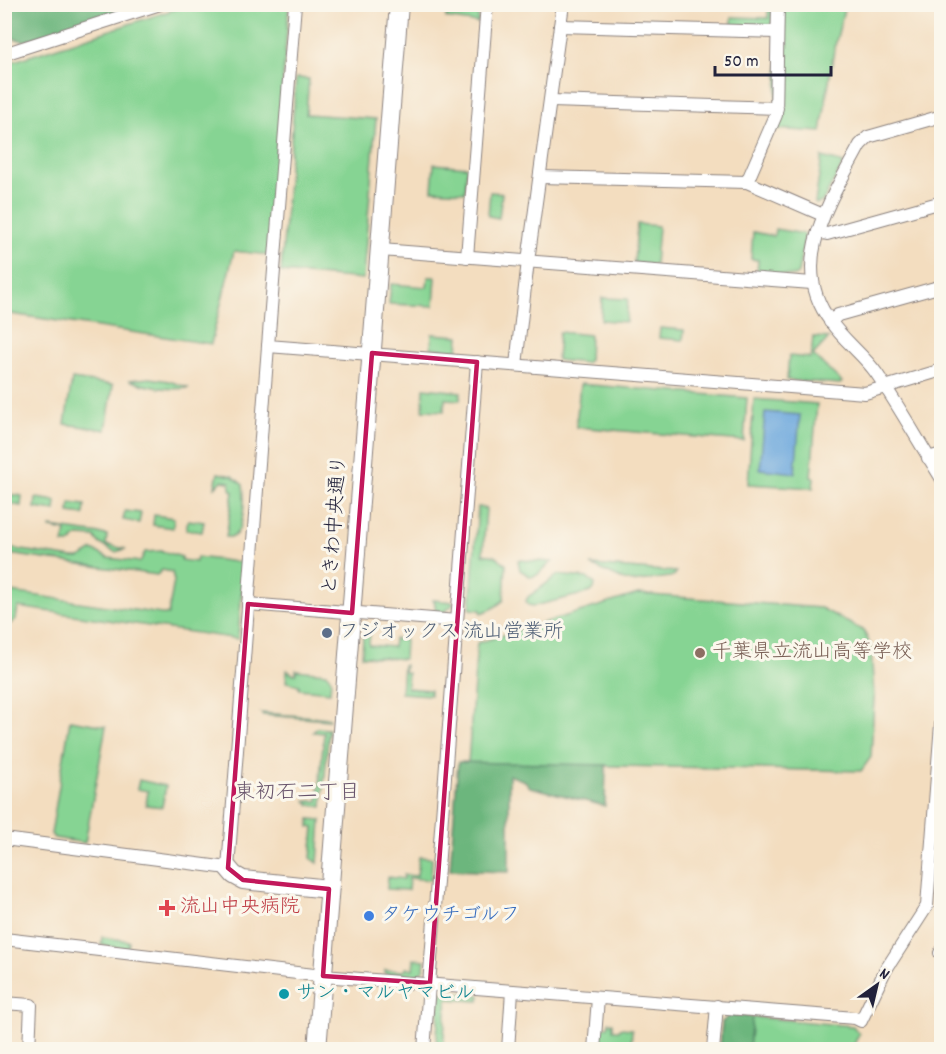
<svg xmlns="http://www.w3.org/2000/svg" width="946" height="1054" viewBox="0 0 946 1054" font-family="Dekko,'Klee One',sans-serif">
<rect width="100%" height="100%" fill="#fbf7ec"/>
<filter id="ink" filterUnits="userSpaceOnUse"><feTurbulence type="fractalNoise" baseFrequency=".0167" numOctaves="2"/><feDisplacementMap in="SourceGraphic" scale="12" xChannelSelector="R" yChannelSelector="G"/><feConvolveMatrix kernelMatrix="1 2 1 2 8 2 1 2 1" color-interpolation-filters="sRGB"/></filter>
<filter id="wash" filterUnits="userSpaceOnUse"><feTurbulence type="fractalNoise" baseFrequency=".008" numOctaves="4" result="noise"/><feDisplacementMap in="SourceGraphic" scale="24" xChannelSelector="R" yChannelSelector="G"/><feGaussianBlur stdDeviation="1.35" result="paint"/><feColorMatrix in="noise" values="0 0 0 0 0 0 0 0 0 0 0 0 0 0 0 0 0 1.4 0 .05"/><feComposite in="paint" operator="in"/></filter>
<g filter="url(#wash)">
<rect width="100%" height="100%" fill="#f3ddbf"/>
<g fill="#86d493" stroke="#547b67" stroke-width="1.5">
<path d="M188,5H289L268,255L234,251L211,344L5,313V64Z"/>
<path d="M447,5H479L478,23L446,18Z"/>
<path d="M768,5H772V23L768,27L732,26V17L768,18Z"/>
<path d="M782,5H845L834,50L821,132L775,129Z"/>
<path d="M296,78L309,79L306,114L376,119L363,279L281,272Z"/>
<path d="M822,157L844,163L822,202L816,204L815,203Z"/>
<path d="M434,164L467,167L465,192L432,190Z"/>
<path d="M490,192L502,193L499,218L488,216Z"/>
<path d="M637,224L658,226L655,265L634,263Z"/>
<path d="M775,229L805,234L798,273L795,276L757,273L758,260L751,259L753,232L774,236Z"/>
<path d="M428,277H436L434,306L389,304L391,284L427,287Z"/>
<path d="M602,298L628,299L626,322L601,320Z"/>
<path d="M660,328L684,330L683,340L659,338Z"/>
<path d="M559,332L590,335L589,360L585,363L557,360Z"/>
<path d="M432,334L459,336L458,350L431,348Z"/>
<path d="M813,337L829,338L813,355L842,382L840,384L787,380L789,356L811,358Z"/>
<path d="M150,378L169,381L189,388C167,390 150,388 129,380Z"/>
<path d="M72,379L113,385L106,430L65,424Z"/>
<path d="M580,384L747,398L744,441L576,427Z"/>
<path d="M424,388L461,392L460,400L445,399L444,411L423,410Z"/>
<path d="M754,399L817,404L811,477L814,478L813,488L748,484Z"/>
<path d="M218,473L232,476L243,485C245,499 245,528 233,537H226L233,492L230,489V482L222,481L215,487Z"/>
<path d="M7,494L22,496L21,506L5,503Z"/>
<path d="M36,498L56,501L55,511L35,508Z"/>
<path d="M70,503L85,505L84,515L69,513Z"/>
<path d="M478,507L486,508L483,554L496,556L506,564L504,600L492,609L481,613V610L470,609Z"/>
<path d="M125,511L141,513L139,523L123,520Z"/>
<path d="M154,515L174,518L173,528L153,525Z"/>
<path d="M188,520L204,522L202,532L186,530Z"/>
<path d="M50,527L107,535L106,545L126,549L115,552L100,544L94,537L78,536L69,544H63L66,531L50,528Z"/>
<path d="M9,548L73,558H80L93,550L108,558L140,562L145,552L162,551L182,557L181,560L196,562L197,557L244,563L238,639L18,607L16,619L5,628V591L168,615L174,581L172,572L162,570L157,575L9,554L6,555L5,560V550Z"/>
<path d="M518,560L552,562L537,575L531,577L520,570Z"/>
<path d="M591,565L676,572L675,575L670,577L632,582L621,579Z"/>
<path d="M558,575L587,578L595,584L594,589L591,592L534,606L528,605L526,601L528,597Z"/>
<path d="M638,594L821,608L864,631L871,647L874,697L871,757L861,771L468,763L477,643Z"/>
<path d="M433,600L453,602V605L444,612L435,610V603Z"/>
<path d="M370,633L369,645L393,647L394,639L405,640L404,659L362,656L363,636Z"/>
<path d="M403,665H405L404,672L408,673L407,688L430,690V695L401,693Z"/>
<path d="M287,670L290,671V673L296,674V670L326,673L331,679L330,692L299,689V685L286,682Z"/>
<path d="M261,713L329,718V720L263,715Z"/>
<path d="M70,720L106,726L85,843L54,838L51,834Z"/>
<path d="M317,728L329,729L322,807L310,805L306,801H318L324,733L313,732Z"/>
<path d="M139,780L166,786L162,807L146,805L148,791L137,789Z"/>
<path d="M310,819L321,820L318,863L311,858L314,828L309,827Z"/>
<path d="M419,857L432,858L431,880L409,878L408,890L387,889L388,877L404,879V875L417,876Z"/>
<path d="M102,937L129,941L128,949L101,945Z"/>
<path d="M414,959L425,960L424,969L415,977L385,974V970L405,971L406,968L413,969Z"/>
<path d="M444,992L480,995L479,1001L447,999L443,1049H436L440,996Z"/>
<path d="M730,1015L853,1026L859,1034L852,1049L720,1050L722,1022Z"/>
<path d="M609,1022L613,1023V1030H619L620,1028L632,1029L631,1046L601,1044L602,1027H608Z"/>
</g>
<g fill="#6cb67d" stroke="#476c5c" stroke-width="1.5">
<path d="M18,4L140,5L25,41L5,37L4,9Z"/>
<path d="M458,762L606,765L605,806L530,787L525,781L509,775V872L450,870Z"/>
<path d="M730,1015L752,1017L749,1049H720L722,1022Z"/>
</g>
<path fill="#6da8dd" stroke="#48658c" stroke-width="1.5" d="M765,412L800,415L795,473L760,469Z"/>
</g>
<g filter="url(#ink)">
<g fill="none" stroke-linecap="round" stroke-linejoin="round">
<g stroke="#8a807d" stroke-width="14">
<g id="street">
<path d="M295,4L268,346L865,393L942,370"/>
<path d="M560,26L777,32"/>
<path d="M4,54L160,4"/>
<path d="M551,101L777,108"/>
<path d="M942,116L868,137L860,145C831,200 786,264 831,322C844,341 864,355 877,374C900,408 920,444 942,479"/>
<path d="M540,177L747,182L823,215"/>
<path d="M747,182L776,115L778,4"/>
<path d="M818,232L827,234L942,202"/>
<path d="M381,250L812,283"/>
<path d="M467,257L487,4"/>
<path d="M830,322L838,315L942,286"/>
<path d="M516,365L528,261L563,4"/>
<path d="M928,458L942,454"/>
<path d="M248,604L457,621"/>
<path d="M4,839L228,868L268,346"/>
<path d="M4,939L323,976L855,1018L861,1021L885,971L927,906L942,711"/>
<path d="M942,950L940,953H942"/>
<path d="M4,1003L31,1005L29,1050"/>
<path d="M424,1050L477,362"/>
<path d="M508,1050L512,991"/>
<path d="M594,1050L598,998"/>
<path d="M713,1050L717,1006"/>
</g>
</g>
<g stroke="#8a807d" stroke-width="20">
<g id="secondary">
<path d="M228,868L234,875L243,880L329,889"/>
<path d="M317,1050L399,4"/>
</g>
</g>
<use href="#street" stroke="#fff" stroke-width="12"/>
<use href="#secondary" stroke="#fff" stroke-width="18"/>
</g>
</g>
<path fill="none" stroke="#c2185b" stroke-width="4.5" stroke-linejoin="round" d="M372,353L477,362L430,983L323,976L329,889L243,880L228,868L248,604L352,613Z"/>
<circle fill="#5c6f8a" stroke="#fbf7ec" stroke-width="2" cx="327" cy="633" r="6"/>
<circle fill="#8d6e63" stroke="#fbf7ec" stroke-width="2" cx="700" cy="653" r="6"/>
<path fill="#e0444e" stroke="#fbf7ec" stroke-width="2" d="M164 899h6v6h6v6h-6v6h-6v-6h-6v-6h6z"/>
<circle fill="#3f7fe0" stroke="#fbf7ec" stroke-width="2" cx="369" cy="916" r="6"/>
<circle fill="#0f9aa8" stroke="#fbf7ec" stroke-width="2" cx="284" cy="994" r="6"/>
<g text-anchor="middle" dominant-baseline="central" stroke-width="6" stroke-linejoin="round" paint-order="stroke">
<g font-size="20" fill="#22223b" stroke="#fbf7ec">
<text transform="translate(336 525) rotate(-86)">ときわ中央通り</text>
</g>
<g font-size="20" fill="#4e5e75" stroke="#fbf7ec" text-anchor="start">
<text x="339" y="633">フジオックス 流山営業所</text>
</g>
<g font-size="20" fill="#785e54" stroke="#fbf7ec" text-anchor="start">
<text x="712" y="653">千葉県立流山高等学校</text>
</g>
<g font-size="20" fill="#be3a42" stroke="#fbf7ec" text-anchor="start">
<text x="180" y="908">流山中央病院</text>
</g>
<g font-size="20" fill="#366cbe" stroke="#fbf7ec" text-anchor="start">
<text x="381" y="916">タケウチゴルフ</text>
</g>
<g font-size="20" fill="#0d838f" stroke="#fbf7ec" text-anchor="start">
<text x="296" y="994">サン・マルヤマビル</text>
</g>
<g font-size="21" fill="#68546b" stroke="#fbf7ec">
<text x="297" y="794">東初石二丁目</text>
</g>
</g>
<rect width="946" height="1054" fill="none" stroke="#fbf7ec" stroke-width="24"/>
<g transform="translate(877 985) rotate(34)" stroke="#fbf7ec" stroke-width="4.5" paint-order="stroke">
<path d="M0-4.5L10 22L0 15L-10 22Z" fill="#22223b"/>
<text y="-9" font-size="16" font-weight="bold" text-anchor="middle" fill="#22223b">N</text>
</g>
<path d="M715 66v9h116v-9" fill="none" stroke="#22223b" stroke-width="3"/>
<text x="724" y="66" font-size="18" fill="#22223b" stroke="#fbf7ec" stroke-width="4.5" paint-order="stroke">50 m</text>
</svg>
